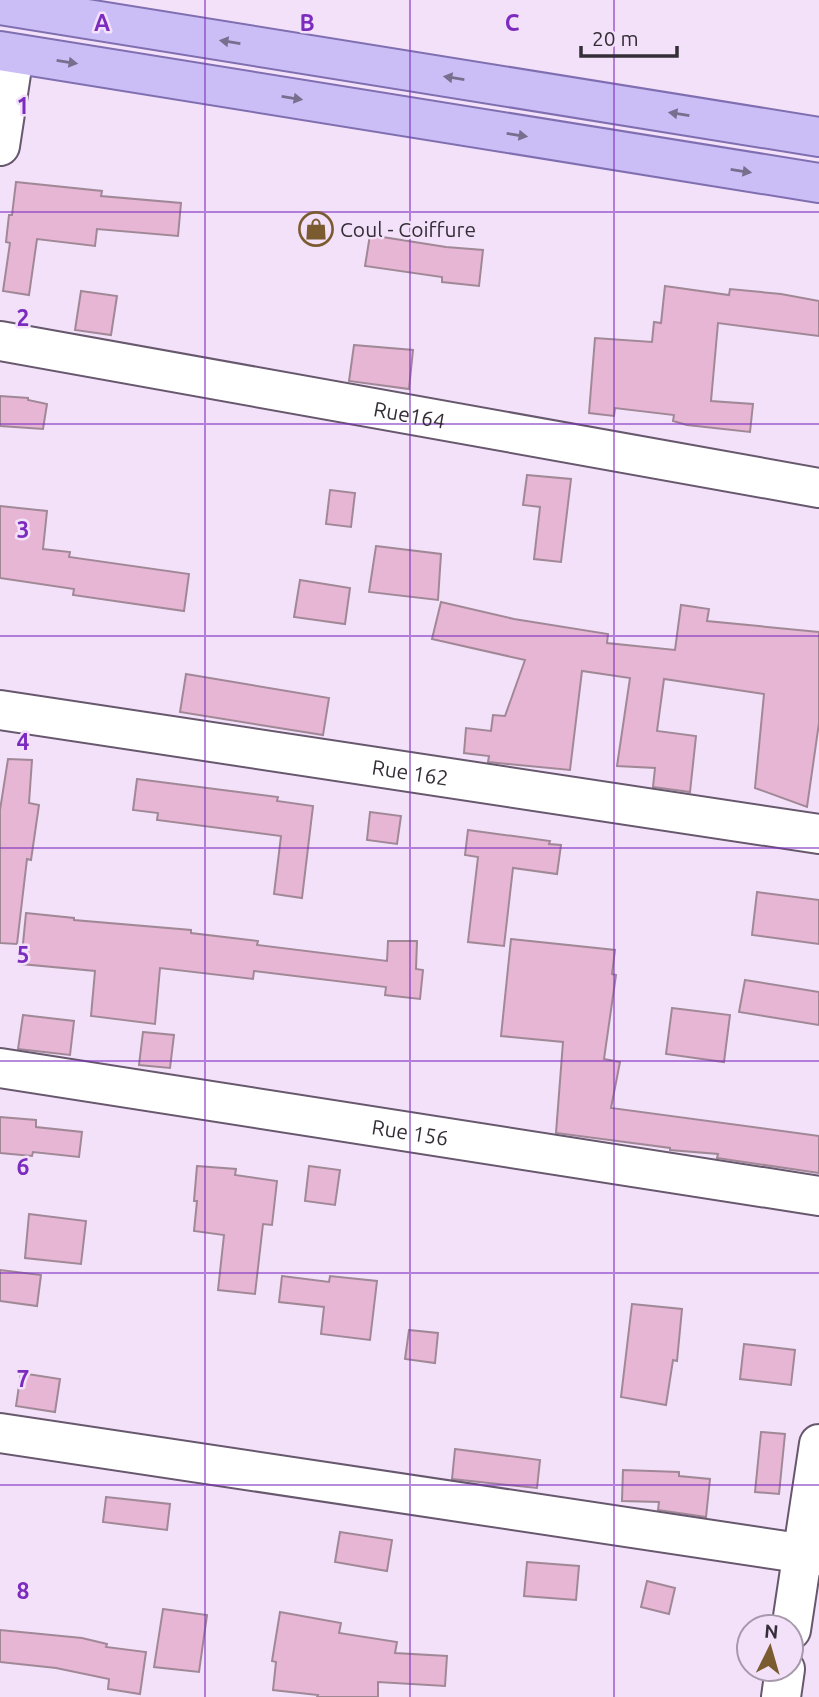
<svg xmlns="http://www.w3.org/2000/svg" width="819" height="1697" viewBox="0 0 819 1697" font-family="Ubuntu,sans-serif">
<rect width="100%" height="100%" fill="#f3e1fa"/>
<g fill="#e6b6d4" stroke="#a18897" stroke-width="2">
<path d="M16,182L102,191L101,196L181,203L178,236L97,229L95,246L37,239L29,295L3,291L10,243L6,242L9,215H12Z"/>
<path d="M370,235L446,247L483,250L479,286L442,282V277L365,266Z"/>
<path d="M665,286L729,295L730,289L781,294L819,301V336L718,323L711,401L753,404L750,432L687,425L673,421L674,415L615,408L614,416L589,413L595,338L652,342L654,322L661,323Z"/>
<path d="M81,291L117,296L111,335L75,330Z"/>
<path d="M354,345L413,350L409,389L349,381Z"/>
<path d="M0,396L28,398V400L47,404L43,429L0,426Z"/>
<path d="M527,475L571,479L561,562L534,559L540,507L523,505Z"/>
<path d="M330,490L355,493L351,527L326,524Z"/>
<path d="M0,506L47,511L43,549L70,552L69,557L189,574L184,611L73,595L74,589L0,578Z"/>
<path d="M376,546L441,554L438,600L369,592Z"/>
<path d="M300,580L350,588L345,624L294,617Z"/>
<path d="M441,602L514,619L608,634L607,643L675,650L681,605L709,609L707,621L819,632V723L807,807L755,788L764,694L664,679L657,731L696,736L690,792L653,787L655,768L617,766L630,678L582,671L570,770L488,762L489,756L464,753L466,728L491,731L493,715L505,716L525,660L432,639Z"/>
<path d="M186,674L329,698L323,735L180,712Z"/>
<path d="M8,759L32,760L29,803L39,805L31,860L27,859L17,944L0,943V810Z"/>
<path d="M137,779L278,797L277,801L313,806L302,898L274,894L281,836L157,820L158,813L133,810Z"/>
<path d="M370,812L401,816L397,844L367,840Z"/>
<path d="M468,830L550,841L549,844L561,845L557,874L513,868L504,946L468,942L478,857L465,855Z"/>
<path d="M757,892L819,900V944L752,935Z"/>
<path d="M26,913L74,918V920L191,930V933L258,941L257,945L387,961L388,941H417L416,969L423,970L420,999L385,995L386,987L254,971L253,979L160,968L155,1024L91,1016L95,971L21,964Z"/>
<path d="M511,939L615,950L612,974L616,975L604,1059L620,1062L611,1108L819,1136V1173L717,1158L718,1154L670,1150V1148L556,1133L563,1042L501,1036Z"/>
<path d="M745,980L819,992V1025L739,1012Z"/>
<path d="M672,1008L730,1015L724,1062L666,1054Z"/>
<path d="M23,1015L74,1021L70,1055L18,1049Z"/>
<path d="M143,1032L174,1035L170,1068L139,1065Z"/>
<path d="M0,1117L36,1120V1127L82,1132L79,1157L33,1152L32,1156L0,1153Z"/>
<path d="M197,1166L236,1169L235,1175L277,1181L272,1225L263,1224L255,1294L218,1290L224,1235L194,1231L197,1201H194Z"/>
<path d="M309,1166L340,1170L335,1205L305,1201Z"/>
<path d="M29,1214L86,1221L81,1264L25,1258Z"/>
<path d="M0,1270L41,1275L37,1306L0,1301Z"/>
<path d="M282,1276L329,1282L330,1276L377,1281L370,1340L321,1334L324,1307L279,1302Z"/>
<path d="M632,1304L682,1309L677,1361L673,1360L666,1405L621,1397Z"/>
<path d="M409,1330L438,1333L435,1363L405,1359Z"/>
<path d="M744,1344L795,1350L791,1385L740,1379Z"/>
<path d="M21,1373L60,1379L55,1412L16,1406Z"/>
<path d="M761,1432L785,1434L779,1494L755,1492Z"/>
<path d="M455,1449L540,1460L537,1488L452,1479Z"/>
<path d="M623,1470L679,1472V1476L710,1479L706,1517L658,1510L659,1502L622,1501Z"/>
<path d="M106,1497L170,1504L167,1530L103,1522Z"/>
<path d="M340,1532L392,1540L387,1571L335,1562Z"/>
<path d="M527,1562L579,1566L576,1600L524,1596Z"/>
<path d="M647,1581L675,1588L669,1614L641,1607Z"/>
<path d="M163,1609L207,1615L199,1672L154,1667Z"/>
<path d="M280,1612L341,1623L339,1633L397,1642L395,1653L447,1656L445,1686L378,1682V1697H317L318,1695L273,1690L276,1662L272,1661Z"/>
<path d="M0,1630L82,1638L107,1644L106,1647L146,1652L140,1694L108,1689L109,1679L56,1668L0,1662Z"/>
</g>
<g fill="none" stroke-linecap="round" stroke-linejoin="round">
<g stroke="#67586d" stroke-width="42">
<g id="minor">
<path d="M0,146L14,54"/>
<path id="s1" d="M0,341L819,488"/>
<path id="s2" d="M0,710L819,834"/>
<path id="s3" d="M0,1068L819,1196"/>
<path d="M0,1433L819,1556"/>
<path d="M791,1630L819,1444"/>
<path d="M781,1697L785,1669"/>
</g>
</g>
<g stroke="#806fb0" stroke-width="42">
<g id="major">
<path d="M0,5L819,137"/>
<path d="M0,51L819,183"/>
</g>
</g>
<use href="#minor" stroke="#fff" stroke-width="38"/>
<use href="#major" stroke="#cbbef7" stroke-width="38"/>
</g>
<defs><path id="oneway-solid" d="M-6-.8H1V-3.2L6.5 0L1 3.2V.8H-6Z" transform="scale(1.75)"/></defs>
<g fill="#786f8e">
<use href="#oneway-solid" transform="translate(230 42) rotate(-171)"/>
<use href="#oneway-solid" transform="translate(67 62) rotate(9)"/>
<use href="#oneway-solid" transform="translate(454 78) rotate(-171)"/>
<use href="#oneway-solid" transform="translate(292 98) rotate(9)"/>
<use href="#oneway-solid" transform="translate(679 114) rotate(-171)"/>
<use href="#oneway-solid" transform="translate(517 135) rotate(9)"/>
<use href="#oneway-solid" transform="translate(741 171) rotate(9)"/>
</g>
<path fill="none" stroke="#7b2cbf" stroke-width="2" stroke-opacity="0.55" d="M205,0V1697M410,0V1697M614,0V1697M0,212H819M0,424H819M0,636H819M0,848H819M0,1061H819M0,1273H819M0,1485H819"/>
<defs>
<g id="shop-ring" transform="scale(1.75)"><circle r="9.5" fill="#f3e1fa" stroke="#7b5c31" stroke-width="1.5"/><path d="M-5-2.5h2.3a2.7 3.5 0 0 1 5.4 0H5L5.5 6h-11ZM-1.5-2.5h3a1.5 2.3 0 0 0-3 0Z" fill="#7b5c31"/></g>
</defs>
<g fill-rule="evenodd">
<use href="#shop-ring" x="316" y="229"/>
</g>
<g text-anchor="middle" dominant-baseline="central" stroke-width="5" stroke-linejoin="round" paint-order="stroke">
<g font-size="21" fill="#352e38" stroke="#f3e1fa" text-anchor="start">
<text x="340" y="229">Coul - Coiffure</text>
</g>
<g font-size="21" fill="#352e38" stroke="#f3e1fa">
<text stroke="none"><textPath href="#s1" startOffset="416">Rue164</textPath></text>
<text stroke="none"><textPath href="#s2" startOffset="415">Rue 162</textPath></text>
<text stroke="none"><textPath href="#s3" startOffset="415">Rue 156</textPath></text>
</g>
</g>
<g font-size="23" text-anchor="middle" font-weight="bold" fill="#7b2cbf" stroke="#f3e1fa" stroke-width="5" stroke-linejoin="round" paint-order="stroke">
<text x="102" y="31">A</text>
<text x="307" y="31">B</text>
<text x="512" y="31">C</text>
<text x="23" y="114">1</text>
<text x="23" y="326">2</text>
<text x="23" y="538">3</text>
<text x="23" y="750">4</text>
<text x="23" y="963">5</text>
<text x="23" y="1175">6</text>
<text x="23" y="1387">7</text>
<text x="23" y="1599">8</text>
</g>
<g transform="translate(770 1648) rotate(5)"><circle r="33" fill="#f3e1fa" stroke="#a799ac" stroke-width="2"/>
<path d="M0-5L12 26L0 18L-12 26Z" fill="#7b5c31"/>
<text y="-10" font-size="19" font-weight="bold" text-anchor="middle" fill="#352e38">N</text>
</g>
<path d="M581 46v10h96v-10" fill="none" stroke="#352e38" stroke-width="3.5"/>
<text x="592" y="46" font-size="21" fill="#352e38" stroke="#f3e1fa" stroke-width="5" paint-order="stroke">20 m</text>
</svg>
